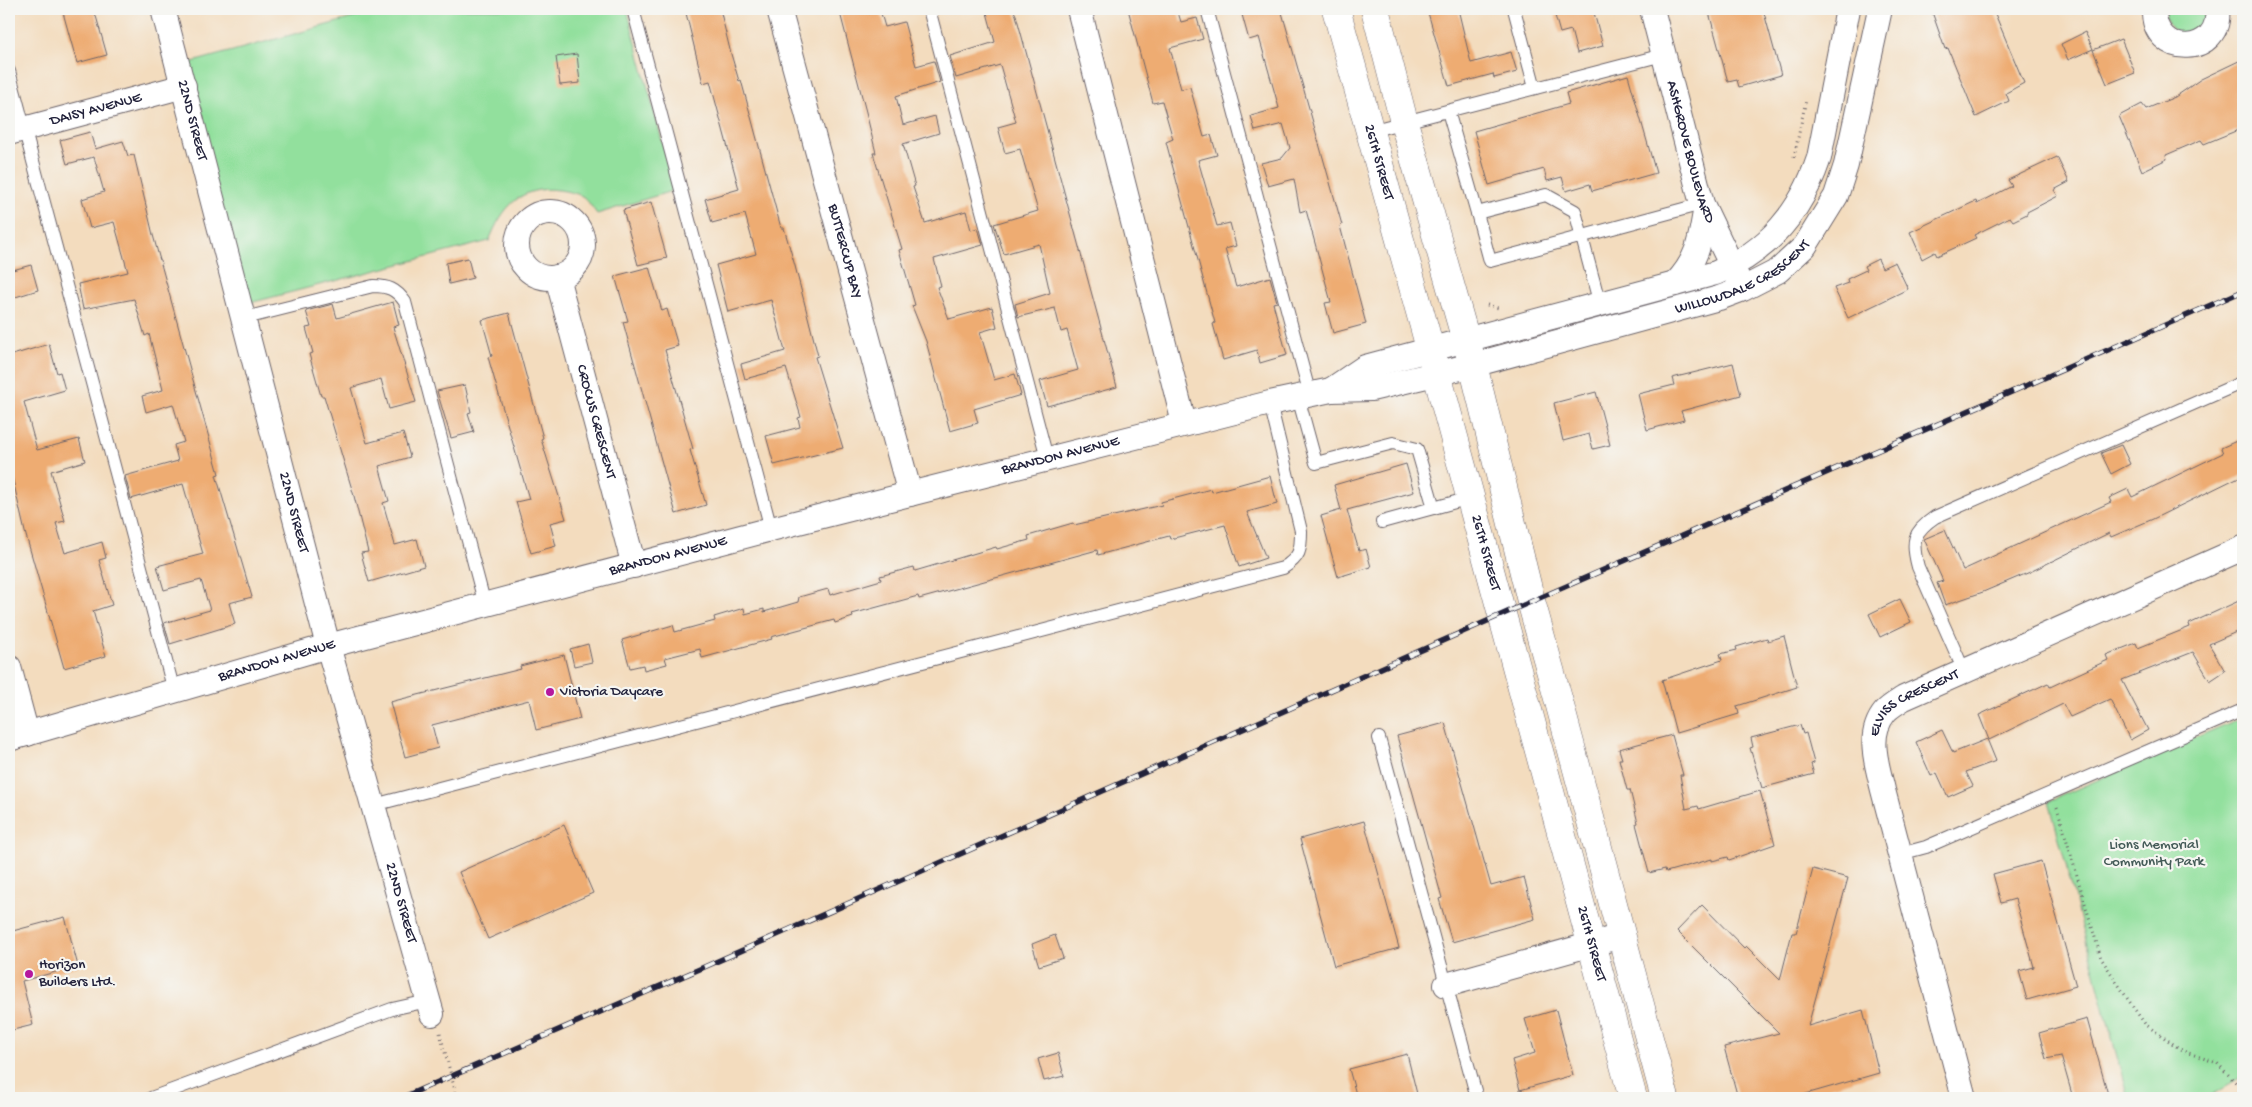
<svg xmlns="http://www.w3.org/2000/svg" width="2252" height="1107" viewBox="0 0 2252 1107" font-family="'Gochi Hand',sans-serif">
<rect width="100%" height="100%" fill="#f6f6f2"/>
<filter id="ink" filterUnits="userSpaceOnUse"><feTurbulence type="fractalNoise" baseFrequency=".02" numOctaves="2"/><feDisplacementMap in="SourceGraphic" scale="10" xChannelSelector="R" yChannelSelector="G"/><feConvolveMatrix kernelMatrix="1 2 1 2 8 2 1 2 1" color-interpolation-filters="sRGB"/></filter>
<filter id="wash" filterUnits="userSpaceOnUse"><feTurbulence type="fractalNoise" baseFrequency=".0096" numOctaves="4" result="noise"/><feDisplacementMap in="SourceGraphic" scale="20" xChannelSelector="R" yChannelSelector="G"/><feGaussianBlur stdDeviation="1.12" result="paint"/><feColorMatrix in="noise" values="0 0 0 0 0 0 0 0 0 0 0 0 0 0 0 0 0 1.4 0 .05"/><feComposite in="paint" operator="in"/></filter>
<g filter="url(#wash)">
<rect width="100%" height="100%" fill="#f3dcbe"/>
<g fill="#92e09d" stroke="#5a816c">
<path d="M385,9H627L675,190L597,214C593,209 588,200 582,196C576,193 566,191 559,190C520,185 502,208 489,241L242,305L178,66Z"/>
<path d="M2166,9H2205L2204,25C2201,27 2198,32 2195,33C2178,41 2163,24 2166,9Z"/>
<path d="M2243,717V1076L2205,1098H2128L2049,801Z"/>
</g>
<g id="blocks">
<g fill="#eeac72">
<path d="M62,9H94L107,55L77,63Z"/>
<path d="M685,9H720L731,54L739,81L741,80L781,228H784L795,266L818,356L815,357L843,448L774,465L766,436L800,427L798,418L801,417L786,368L745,379L741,364L785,351L771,300L728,312L716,265L756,254L745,214L712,223L705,199L739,189L710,81L703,83Z"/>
<path d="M839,9H868L869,14L880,10L885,27L904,22L916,66L934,61L940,82L896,96L903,125L935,116L939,133L903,144L915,186L913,187L925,223L966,211L971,230L978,228L983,245L934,259L941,286L937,287L949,319L992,307L997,327L980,332L994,380L1015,374L1021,395L974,409L978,423L950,431L926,341L912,306L915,305L899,250L902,249L873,153H876L866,112Z"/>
<path d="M986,9H1013L1016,15L1117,387L1047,406L1040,381L1078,370L1067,330L1061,332L1055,308L1018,317L1015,304L1050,293L1039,244L1004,254L994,224L1038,211L1020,149L1005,153L998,127L1016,122L1000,65L956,78L950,56L995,42Z"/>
<path d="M1128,9H1177L1181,22L1197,18L1203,39L1170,48L1181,89L1190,87L1204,137L1211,135L1217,155L1198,160L1217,226L1230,223L1236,246L1225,249L1236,287L1270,277L1277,302L1273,303L1287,355L1260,363L1257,350L1223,360L1213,324L1215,323L1166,142L1173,139L1162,101L1153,103Z"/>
<path d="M1250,9H1281L1342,225L1340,226L1366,324L1333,333L1325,303L1331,302L1306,210L1300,212L1294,179L1268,186L1261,163L1282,158L1290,148L1283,124L1255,131L1251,116L1279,108L1259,37L1249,40L1241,11Z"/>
<path d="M1427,9H1458L1471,63L1511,52L1517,72L1494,78L1493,74L1449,86Z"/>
<path d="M1565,9H1593L1603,46L1577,53L1571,30L1560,33L1554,12Z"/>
<path d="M1708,9H1763L1781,75L1739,87L1737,80L1728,82Z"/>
<path d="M1931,9H1993L2024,83L2006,93L2009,101L1976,117L1948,48L1945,49Z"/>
<path d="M2085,32L2093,49L2068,60L2061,44Z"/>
<path d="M2121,39L2135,73L2107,84L2093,50Z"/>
<path d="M577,54L580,83L560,85L556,57Z"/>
<path d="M2243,59V128L2204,144L2201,140L2166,155L2167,159L2142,171L2119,116L2142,104L2146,109L2175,97L2201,79Z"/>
<path d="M1628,75L1656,173L1592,191L1590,184L1566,191L1562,177L1547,181L1544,169L1489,185L1474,131L1569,104L1566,93Z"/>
<path d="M90,132L95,149L123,141L128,156L134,155L153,235L219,474L216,475L252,597L229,603L235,624L170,644L164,623L210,610L201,580L164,590L157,566L203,554L183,484L131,499L125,476L178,461L174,445L184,442L173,404L146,412L142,396L163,390L149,334L145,336L134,299L83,309L78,284L128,272L114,222L90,228L82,199L104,192L94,157L67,164L60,140Z"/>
<path d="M2057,157L2069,182L2054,190L2058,196L2027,212V214L2013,221L2010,217L1974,235L1976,238L1937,256L1935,252L1922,259L1910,232L1976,201L1977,204L2012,186L2008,180Z"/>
<path d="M651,202L667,258L638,265L623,210Z"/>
<path d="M468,258L473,278L449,284L446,263Z"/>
<path d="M1878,259L1882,268L1895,262L1908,289L1848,318L1834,288L1848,283L1847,279L1866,270L1864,266Z"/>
<path d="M31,265L38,290L9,299V271Z"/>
<path d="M649,267L662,311L667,309L678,346L665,350L693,449L690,450L706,505L676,514L623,322L628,321L615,276Z"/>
<path d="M393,302L399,325L393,327L416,402L389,409L381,379L351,388L367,443L403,433L410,457L379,466L389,501L383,503L395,545L417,539L424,566L369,582L361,553L368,552L354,496L324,396H321L309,354L313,353L306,328L311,327L306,311L333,304L337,318Z"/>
<path d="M509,313L543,438L541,439L566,519L550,523L556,546L531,553L516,502L529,499L488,357L492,356L482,320Z"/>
<path d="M49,344L57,373L60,372L65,390L24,402L37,450L79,439L85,461L51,471L65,521L56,523L65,553L102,542L106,558L99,560L112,605L93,611L106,656L64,668L25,532L9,463V356Z"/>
<path d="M1733,363L1741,395L1681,411L1684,420L1647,430L1638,394L1674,385L1672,378Z"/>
<path d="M465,385L471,412L468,413L474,432L451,438L437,391Z"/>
<path d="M1596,392L1610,445L1593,449L1589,434L1563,441L1554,403Z"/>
<path d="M2243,438V475L2153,519L2111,537L2109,533L2030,572L1983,592L1945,605L1937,583L1943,581L1924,539L1945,530L1963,570L2111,502L2109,498L2128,489L2132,497L2223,453L2221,448Z"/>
<path d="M2121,445L2130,464L2111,474L2101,453Z"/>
<path d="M1406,464L1414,492L1347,510L1359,551L1366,549L1371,567L1338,577L1321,516L1341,510L1334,485Z"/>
<path d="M1270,476L1277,504L1247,512L1266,558L1239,567L1225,525L1170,539L1169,536L1098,555L1097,550L919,599L918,596L852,614L853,617L835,623L834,620L771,637L772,639L702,658L700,649L665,658L667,664L644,670L643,665L630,668L622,640L673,625L675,632L715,621L714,617L744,608L745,614L764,609V612L798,602L799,597L828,589L830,595L881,580L880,576L914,567L915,571L996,547L997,549L1029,540L1028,536L1073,523L1074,525L1162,505L1161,502L1211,489L1212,492Z"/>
<path d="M1900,599L1911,622L1880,637L1869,614Z"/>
<path d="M2243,599V629L2209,644L2225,671L2210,681L2193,652L2122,680L2148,730L2130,740L2110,699L2070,717L2063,704L1989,740L1979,715L2048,683L2050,687L2108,660L2106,655L2136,643L2138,648L2190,627L2189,624Z"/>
<path d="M1784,636L1797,687L1737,706L1739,714L1676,733L1662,680L1722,660L1720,654L1737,650L1736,647L1767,638L1768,641Z"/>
<path d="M588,644L592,662L574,666L570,649Z"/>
<path d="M564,655L580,719L536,730L529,700L432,725L438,748L405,757L390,702L521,669L520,666Z"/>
<path d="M1445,723L1491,886L1524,877L1535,919L1452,942L1439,899L1442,898L1397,736Z"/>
<path d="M1800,725L1803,734L1806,733L1814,763L1811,764L1814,774L1762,788L1750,748L1753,747L1751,738Z"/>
<path d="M1942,730L1953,753L1987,739L1996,761L1966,772L1973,786L1948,797L1937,773L1931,776L1916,742Z"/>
<path d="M1672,735L1683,775H1680L1686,809L1698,806L1699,809L1760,791L1775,844L1729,860L1728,857L1712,861V859L1666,872L1665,869L1649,873L1636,824L1638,823L1630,790H1627L1619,759H1622L1619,749Z"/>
<path d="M1364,821L1399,948L1334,966L1300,839Z"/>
<path d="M564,825L593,893L488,939L459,872Z"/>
<path d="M2041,861L2076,986L2027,1000L2019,971L2034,967L2015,899L2001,903L1993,874Z"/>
<path d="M1813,869L1848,878L1808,1026L1863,1010L1879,1073L1792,1098H1738L1724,1047L1779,1033L1677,931L1702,905L1744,948L1746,946L1780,980L1792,933H1796Z"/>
<path d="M65,917L78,966L22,981L33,1025L9,1031V932Z"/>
<path d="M1055,935L1063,958L1039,966L1032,944Z"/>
<path d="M1556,1010L1573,1075L1520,1090L1512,1060L1535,1053L1525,1019Z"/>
<path d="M2087,1019L2109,1098H2073L2061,1056L2046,1059L2039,1033Z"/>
<path d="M1058,1053L1064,1076L1044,1081L1038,1059Z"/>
<path d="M1407,1054L1418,1098H1357L1349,1069Z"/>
</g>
</g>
</g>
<g filter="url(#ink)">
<use href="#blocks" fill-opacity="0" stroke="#6b6369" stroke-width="1"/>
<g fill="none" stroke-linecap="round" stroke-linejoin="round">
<g stroke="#6b6369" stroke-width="14">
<g id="service">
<path d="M633,9L771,529"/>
<path d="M929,9L1047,458"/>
<path d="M1207,9L1310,395"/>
<path d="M1514,9L1535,88"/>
<path d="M9,71L174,691"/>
<path d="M1448,111L1477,213L1546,195L1575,211L1600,305"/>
<path d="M1370,131L1663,55"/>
<path d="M1477,213L1490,261L1702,204"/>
<path d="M245,318L373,286C388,286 396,289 405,302L485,605"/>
<path d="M1298,397L1316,463L1393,443L1417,449L1434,508"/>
<path d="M1382,522L1470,498"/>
<path d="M1964,671L1918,567C1911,541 1913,532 1935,517L2243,382"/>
<path d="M1379,738L1477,1098"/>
<path d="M374,805L1283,568C1300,557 1301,551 1301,531L1270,403"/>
<path d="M1900,854L1926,847L2243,710"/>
<path d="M151,1098L392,1009L428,1001"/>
</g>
</g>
<g stroke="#6b6369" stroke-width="26">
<g id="minor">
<path id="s1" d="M163,9L328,646L432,1014"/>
<path id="s2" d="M779,9L910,494"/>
<path d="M1079,9L1184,423"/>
<path id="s3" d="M1652,9L1702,204L1739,281"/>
<path d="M2154,9C2152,60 2223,56 2217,9"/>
<path id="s4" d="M9,133L184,86"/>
<circle cx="550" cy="245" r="33"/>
<path id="s5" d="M557,277L634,566"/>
<path d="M1675,284C1697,261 1700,243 1705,212"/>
<path d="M1331,390L1365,367L1716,273C1769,251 1801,212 1819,158L1848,9"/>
<path d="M9,667L27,734"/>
<path id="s6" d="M9,739L328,646L771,529L1270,403L1331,390L1371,389L1473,365L1719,298L1743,289L1778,271L1805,246L1836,196L1846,165L1880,9"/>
<path d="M1446,985L1621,936"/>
<path id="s7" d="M1964,1098L1883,790C1877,764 1866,735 1885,712C1890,706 1898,702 1904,698L2243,548"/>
</g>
</g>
<g stroke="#6b6369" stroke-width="29">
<g id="tertiary">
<path id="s8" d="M1336,9L1425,330L1633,1098"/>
<path d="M1375,9L1404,122L1473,365L1531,601L1559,702L1665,1098"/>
</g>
</g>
<g stroke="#6b6369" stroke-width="3" stroke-dasharray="1 4" stroke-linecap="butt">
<path d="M1794,157L1806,100"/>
<path d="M1487,305L1498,308"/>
<path d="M2057,807L2101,958L2131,1004L2145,1024L2183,1051L2217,1063L2243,1090"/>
<path d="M440,1033L457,1098"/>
</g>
<use href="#service" stroke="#fff" stroke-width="12"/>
<use href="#minor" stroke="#fff" stroke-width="24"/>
<use href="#tertiary" stroke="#fff" stroke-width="28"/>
<g stroke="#22223b" stroke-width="5.5">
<path id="rail" d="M401,1098L702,968L1553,592L2243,291"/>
</g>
<use href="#rail" stroke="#f6f6f2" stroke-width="4" stroke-dasharray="11" stroke-linecap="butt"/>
</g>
</g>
<g fill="#b5179e" stroke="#f6f6f2" stroke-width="2">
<circle cx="550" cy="692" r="5"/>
<circle cx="29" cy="974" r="5"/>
</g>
<g text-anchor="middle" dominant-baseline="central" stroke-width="4.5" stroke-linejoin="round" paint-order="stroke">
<g font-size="15" fill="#22223b" stroke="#f6f6f2">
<text stroke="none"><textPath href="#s4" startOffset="90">DAISY AVENUE</textPath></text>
<text stroke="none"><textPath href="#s1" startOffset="115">22ND STREET</textPath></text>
<text stroke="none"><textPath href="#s3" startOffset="148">ASHGROVE BOULEVARD</textPath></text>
<text stroke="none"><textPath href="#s8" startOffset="159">26TH STREET</textPath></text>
<text stroke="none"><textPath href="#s2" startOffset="251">BUTTERCUP BAY</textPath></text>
<text stroke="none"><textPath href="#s6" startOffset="1798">WILLOWDALE CRESCENT</textPath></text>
<text stroke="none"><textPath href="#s5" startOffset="150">CROCUS CRESCENT</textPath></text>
<text stroke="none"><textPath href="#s6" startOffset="1089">BRANDON AVENUE</textPath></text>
<text stroke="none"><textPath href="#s1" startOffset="520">22ND STREET</textPath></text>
<text stroke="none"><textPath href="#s8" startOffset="564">26TH STREET</textPath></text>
<text stroke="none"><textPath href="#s6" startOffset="684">BRANDON AVENUE</textPath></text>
<text stroke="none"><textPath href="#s6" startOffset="279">BRANDON AVENUE</textPath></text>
<text stroke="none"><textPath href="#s7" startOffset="428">ELVISS CRESCENT</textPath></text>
<text stroke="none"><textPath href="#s1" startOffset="925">22ND STREET</textPath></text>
<text stroke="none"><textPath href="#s8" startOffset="969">26TH STREET</textPath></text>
</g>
<g font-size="15" fill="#22223b" stroke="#f6f6f2" text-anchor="start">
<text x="560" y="692">Victoria Daycare</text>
<text x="39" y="965">Horizon<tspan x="39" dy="17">Builders Ltd.</tspan></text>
</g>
<g font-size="15" fill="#445b58" stroke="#f6f6f2">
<text x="2154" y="845">Lions Memorial<tspan x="2154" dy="17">Community Park</tspan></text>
</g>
</g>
<rect width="2252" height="1107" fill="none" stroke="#f6f6f2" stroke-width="30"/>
</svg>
